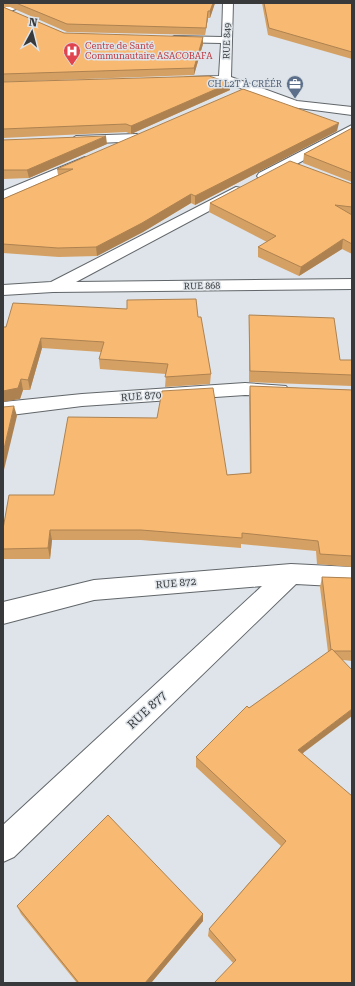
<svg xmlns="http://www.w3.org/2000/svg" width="355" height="986" viewBox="0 0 355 986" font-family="'Roboto Serif',serif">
<rect width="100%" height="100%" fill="#dee4e9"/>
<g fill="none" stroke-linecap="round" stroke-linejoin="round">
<g stroke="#61666a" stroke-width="2">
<g id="minor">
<path d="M17,3H31L3,14V8Z"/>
<path d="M223,3H233L231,77L297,101L352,107V115L291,107L224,82H184L182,80L184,78L188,77L219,76L221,43L174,42L169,39L174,36L222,37Z"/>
<path d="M352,125V134L269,179H259L257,176L259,173Z"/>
<path d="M137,134L143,138L142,141L76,144L70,140L76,136Z"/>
<path d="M85,157L90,158L92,161L90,164L3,200V191Z"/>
<path d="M236,187L241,188L243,191L241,194L76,282L352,279V289L53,292L3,295V285L51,282Z"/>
<path d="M245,383L286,386L289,390L286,394L279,396L245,395L82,406L3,416V402L82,394Z"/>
<path d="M291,564L352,567V587L296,584L14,857L3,862V825L262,586L94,600L3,624V602L94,580Z"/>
</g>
</g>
<use href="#minor" fill="#fff" fill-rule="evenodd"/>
</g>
<g fill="#d5a063">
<path d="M3,3H215L210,18H208L205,35L67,32L10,7H3Z"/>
<path d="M262,3H352V59L268,35Z"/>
<path d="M3,7L64,33L203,44L194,75L3,82Z"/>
<path d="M3,82L230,90L131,134L126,132L3,138Z"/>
<path d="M352,128V182L303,163L304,154Z"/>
<path d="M337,131L195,205L191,203L143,232L97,256L59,257L3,253V199L58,175L57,169Z"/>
<path d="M3,140L107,144L29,178L3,179Z"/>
<path d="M352,184V254L342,249L299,276L258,257V247L267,242L209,212L210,203Z"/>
<path d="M249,315L340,360H352V386L249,382Z"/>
<path d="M198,317L211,374L210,384L165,387L166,374L100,369L99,359L101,352L42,348L30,390H23L20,399L3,327Z"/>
<path d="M250,386L352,390V567L317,564L316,551L241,544V548L141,540H52L50,559H3V529L54,495L227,475L250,473L249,397Z"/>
<path d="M322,577L352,578V661L343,660L303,754L352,983L233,963L208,936L209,929L281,846L196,767V757L249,708L328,652L320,587Z"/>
<path d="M17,906L203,921L151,983H77L21,914Z"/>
</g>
<g fill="#ae8250">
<path d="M213,3H215L210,18V11Z"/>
<path d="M208,11V18L205,35L206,28Z"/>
<path d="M203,37V44L194,75V68Z"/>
<path d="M230,83V90L131,134V126Z"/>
<path d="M339,123L337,131L195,205V196Z"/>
<path d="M106,136L107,144L29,178L27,170Z"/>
<path d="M191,194V203L143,232L97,256L96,247Z"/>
<path d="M343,239L342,249L299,276L301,267Z"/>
<path d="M41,338L42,348L30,390L28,380Z"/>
<path d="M21,379L23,390L20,399L3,402V391Z"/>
<path d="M14,406L17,416L3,474V453Z"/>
<path d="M50,530L52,540L50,559L48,548Z"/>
<path d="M352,709V716L295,759L298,750Z"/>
<path d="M203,914V921L151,983H145Z"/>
</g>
<g fill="#f8ba73" stroke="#ae8250">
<path d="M16,3H213L210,11H208L206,28L67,24Z"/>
<path d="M264,3H352V52L269,28Z"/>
<path d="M3,7L64,33L203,37L194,68L3,74Z"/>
<path d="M209,76L230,83L131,126L126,124L3,129V82Z"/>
<path d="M243,89L339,123L195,196L191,194L142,223L96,247L58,248L3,244V199L73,169H57Z"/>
<path d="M352,128V173L304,154Z"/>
<path d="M106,136L27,170H3V140Z"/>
<path d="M290,161L352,184V207L335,205L352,215V244L343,239L301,267L258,247L276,236L210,203Z"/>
<path d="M196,299L198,317H201L211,374L165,377L168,364L99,359L104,342L41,338L28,380L21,379L18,388L3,391V327H6L13,303L127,309V300Z"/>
<path d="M249,315L334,318L340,360H352V375L250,371Z"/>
<path d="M250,386L352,390V556L320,554L318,541L242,533V538L141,530H50L48,548L3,549V529L9,495H54L68,417L157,418L162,391L213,388L227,475L251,473Z"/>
<path d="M14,406L3,453V407Z"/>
<path d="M322,577L352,578V651H333L332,649L331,650Z"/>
<path d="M332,649L352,670V709L298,750L352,796V983H214L236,960L209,929L286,841L196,757L247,706L249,708Z"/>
<path d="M108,815L203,914L145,983H79L17,906Z"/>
</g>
<defs>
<g id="hospital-pin" transform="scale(0.9)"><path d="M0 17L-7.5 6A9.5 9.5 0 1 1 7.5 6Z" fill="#e0444e" stroke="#dee4e9"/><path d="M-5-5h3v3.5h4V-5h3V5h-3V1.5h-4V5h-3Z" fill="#fff"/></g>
<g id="office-pin" transform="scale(0.9)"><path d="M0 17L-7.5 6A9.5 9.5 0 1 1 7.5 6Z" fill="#5c6f8a" stroke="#dee4e9"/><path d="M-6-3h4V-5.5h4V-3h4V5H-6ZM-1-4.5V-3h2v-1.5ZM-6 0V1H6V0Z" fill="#fff"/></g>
</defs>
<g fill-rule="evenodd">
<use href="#hospital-pin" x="72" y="51"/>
<use href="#office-pin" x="295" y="84"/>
</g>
<g text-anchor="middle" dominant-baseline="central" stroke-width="3" stroke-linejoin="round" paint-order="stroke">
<g font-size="9" fill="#37393b" stroke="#dee4e9">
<text transform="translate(227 41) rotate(-88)">RUE 849</text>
<text transform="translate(202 286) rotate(-1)">RUE 868</text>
</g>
<g font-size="9" fill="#be3a42" stroke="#dee4e9" text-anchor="start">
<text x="85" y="46">Centre de Santé<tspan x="85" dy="10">Communautaire ASACOBAFA</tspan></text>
</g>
<g font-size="9" fill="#4e5e75" stroke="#dee4e9" text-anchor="end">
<text x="282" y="84">CH L2T À CRÉÉR</text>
</g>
<g font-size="10" fill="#37393b" stroke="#dee4e9">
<text transform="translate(141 396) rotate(-4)">RUE 870</text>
<text transform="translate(176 583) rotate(-5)">RUE 872</text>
</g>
<g font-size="12" fill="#37393b" stroke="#dee4e9">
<text transform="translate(147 710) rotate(-43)">RUE 877</text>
</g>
</g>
<rect width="355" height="986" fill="none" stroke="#37393b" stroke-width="8"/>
<g transform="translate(32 32) rotate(7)" stroke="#dee4e9" stroke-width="3" paint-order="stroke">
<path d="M0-3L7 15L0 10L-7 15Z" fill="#37393b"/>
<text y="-6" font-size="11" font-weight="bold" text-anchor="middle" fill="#37393b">N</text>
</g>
</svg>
